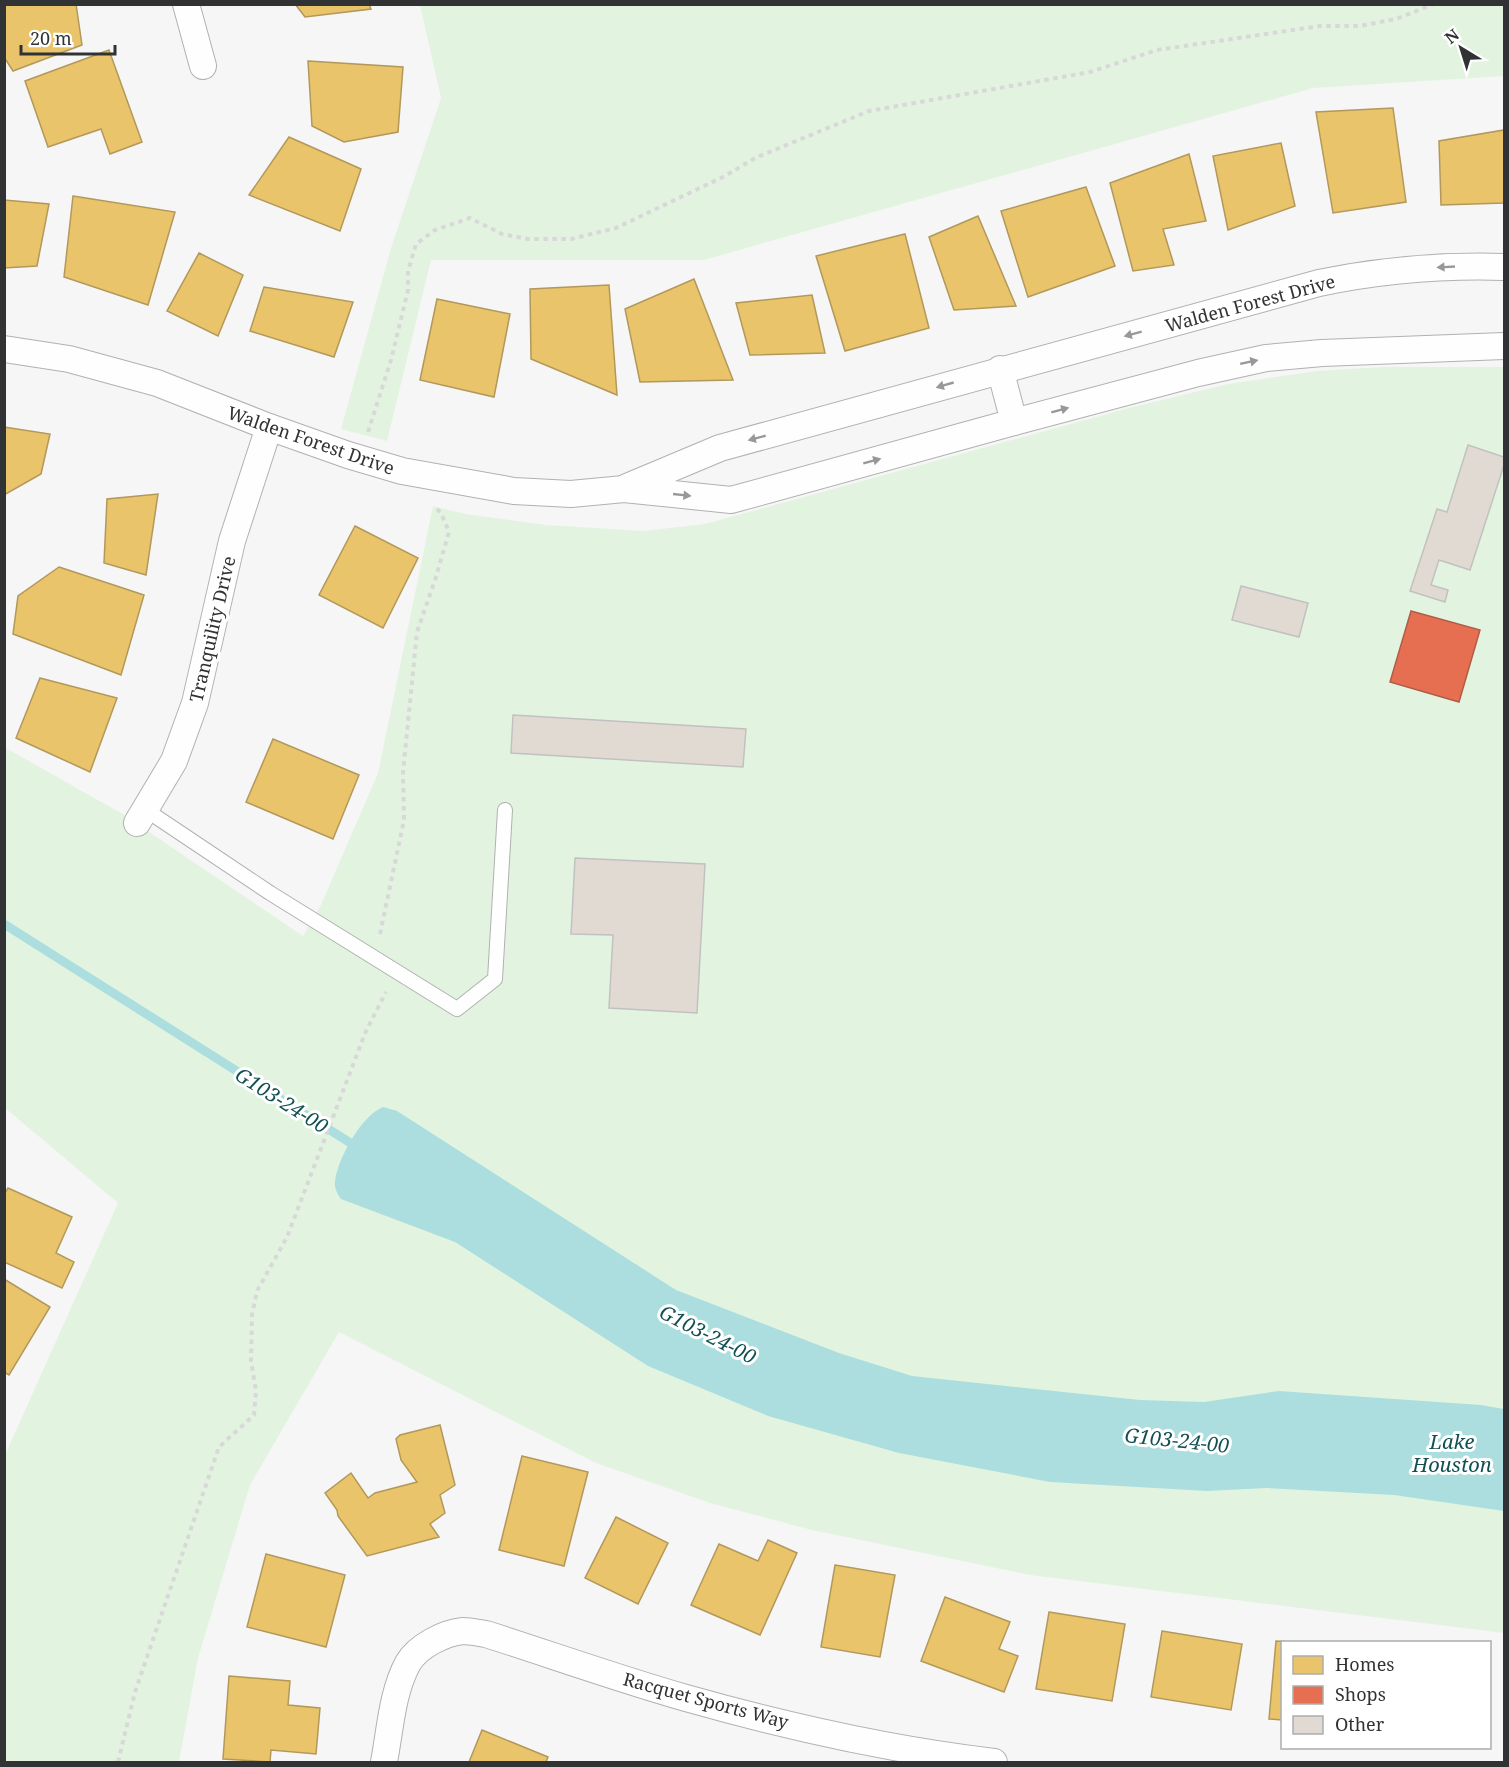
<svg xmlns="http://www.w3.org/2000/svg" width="1509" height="1767" viewBox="0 0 1509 1767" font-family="'Noto Serif',serif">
<rect width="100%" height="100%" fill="#f6f6f7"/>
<g fill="#e2f4e0">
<path d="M420,5H1504V76L1313,88L704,260H431L387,441L341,429L391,248L441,98Z"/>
<path d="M1383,367H1504V1633L1030,1575L812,1530L710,1503L596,1463L339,1332L250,1485L198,1658L179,1762H5V1455L118,1203L5,1108L4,747L121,813L303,936L321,905L378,773L433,506L465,514L546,525L643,531L705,524L1129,408L1228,384L1317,371Z"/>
</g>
<path fill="#acdedf" d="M383,1107L397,1111L676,1290L839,1353L912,1376L1140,1400L1204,1402L1279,1391L1481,1405L1504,1409V1511L1394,1495L1267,1488L1207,1491L1050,1482L899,1453L768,1416L648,1366L455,1242L341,1199C337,1193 334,1188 335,1181C338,1158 362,1115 383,1107Z"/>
<g fill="#e9c46a" stroke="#b2985a" stroke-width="1.5">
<path d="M4,4H76L82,45L13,71L4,57Z"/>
<path d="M295,4H369L371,9L305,17Z"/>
<path d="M109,50L142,142L110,154L101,129L48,147L25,81Z"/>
<path d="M308,61L403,67L398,132L344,142L312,126Z"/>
<path d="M1393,108L1406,202L1333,213L1316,112Z"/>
<path d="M1504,130V203L1441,205L1439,141Z"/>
<path d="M289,137L361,169L340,231L249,195Z"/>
<path d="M1281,143L1295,206L1228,230L1213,156Z"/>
<path d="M1189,154L1206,221L1163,229L1174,265L1133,271L1110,183Z"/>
<path d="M1086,187L1115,266L1028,297L1001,211Z"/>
<path d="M73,196L175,212L148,305L64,277Z"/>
<path d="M4,200L49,204L37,266L4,268Z"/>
<path d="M978,216L1016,306L954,310L929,237Z"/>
<path d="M905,234L929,328L845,351L816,256Z"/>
<path d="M199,253L243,275L218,336L167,311Z"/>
<path d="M694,279L733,380L640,382L625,309Z"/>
<path d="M609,285L617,395L531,359L530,289Z"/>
<path d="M264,287L353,302L334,357L250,331Z"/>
<path d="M812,295L825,353L750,355L736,303Z"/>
<path d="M437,299L510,314L494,397L420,380Z"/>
<path d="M4,427L50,434L41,474L4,495Z"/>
<path d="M158,494L146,575L104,563L107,499Z"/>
<path d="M355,526L418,558L383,628L319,595Z"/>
<path d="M59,567L144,595L121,675L13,634L18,596Z"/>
<path d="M40,678L117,698L90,772L16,738Z"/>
<path d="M273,739L359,775L333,839L246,802Z"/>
<path d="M8,1188L72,1217L56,1253L74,1262L62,1288L4,1262V1195Z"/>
<path d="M4,1279L50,1307L9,1375L4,1372Z"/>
<path d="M440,1425L455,1485L440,1495L445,1513L430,1524L439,1537L367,1556L338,1516L337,1510L325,1493L351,1473L368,1498L375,1493L417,1482L401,1460L396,1439L400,1435Z"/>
<path d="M522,1456L588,1472L564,1566L499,1550Z"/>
<path d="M616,1517L668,1543L638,1604L585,1578Z"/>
<path d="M768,1540L797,1553L760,1635L691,1605L719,1544L758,1561Z"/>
<path d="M266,1554L345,1575L326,1647L247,1627Z"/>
<path d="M835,1565L895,1575L880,1657L821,1647Z"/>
<path d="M945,1597L1010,1622L999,1649L1018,1656L1004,1692L921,1661Z"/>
<path d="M1049,1612L1125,1624L1112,1701L1036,1689Z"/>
<path d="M1162,1631L1242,1644L1231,1710L1151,1697Z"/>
<path d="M1276,1641L1291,1642H1282V1720L1269,1719Z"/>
<path d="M229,1676L290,1681L288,1705L320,1708L316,1754L271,1750L270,1762L223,1759Z"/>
<path d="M482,1730L548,1757L546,1762H469Z"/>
</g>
<path fill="#e76f51" stroke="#b05d48" stroke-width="1.5" d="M1411,611L1480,630L1459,702L1390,682Z"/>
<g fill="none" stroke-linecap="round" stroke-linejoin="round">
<path stroke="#acdedf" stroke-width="9" d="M4,924L360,1149"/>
</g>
<g fill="#e1dad2" stroke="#c2c1c1" stroke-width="1.5">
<path d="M1468,445L1504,457V465L1470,570L1439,560L1431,585L1448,590L1445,602L1410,591L1437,509L1447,512Z"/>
<path d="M1241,586L1308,603L1299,637L1232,620Z"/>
<path d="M513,715L746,729L743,767L511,753Z"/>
<path d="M575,858L705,864L697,1013L609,1008L613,935L571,934Z"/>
</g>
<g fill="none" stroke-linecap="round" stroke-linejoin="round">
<g stroke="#b1b1b1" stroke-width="16">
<path id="service" d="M146,810L270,893L457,1009L495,979L505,810"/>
</g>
<g stroke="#b1b1b1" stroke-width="28">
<g id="minor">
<path d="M186,4L203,66"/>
<path d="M4,349L69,359L157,383L269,427L348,455L402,471L514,491L571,494L624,489L731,500L1014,422L1198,373L1266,358L1322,353L1504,346"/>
<path d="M1000,369L1014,422"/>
<path d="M627,487L720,448L1319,283C1382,270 1440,265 1504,267"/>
<path d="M137,823L174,761L195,703L232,541L269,427"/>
<path d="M384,1762C390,1731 392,1692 408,1663C418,1646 444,1633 463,1631C470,1631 479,1633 486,1634C552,1655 619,1679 686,1698C785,1726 892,1750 994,1762"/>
</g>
</g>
<g stroke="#d8d8d9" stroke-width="4" stroke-dasharray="4.5 4.5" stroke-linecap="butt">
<path d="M368,432L391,360L408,290V271L416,244L435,230L470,218L502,234L528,239H571L616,228L725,176L755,158L869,111L1090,72L1157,50L1320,26H1360L1396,19L1434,4"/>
<path d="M380,934L404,820L403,772L417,632L435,580L449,532L441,513L435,507"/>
<path d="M118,1762L135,1692L219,1447L254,1415L256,1391L251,1361L252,1315L257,1291L287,1237L366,1031L386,992"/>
</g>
<use href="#service" stroke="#fefefe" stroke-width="14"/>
<use href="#minor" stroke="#fefefe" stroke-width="26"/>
</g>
<defs><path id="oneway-solid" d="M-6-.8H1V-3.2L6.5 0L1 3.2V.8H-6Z" transform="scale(1.5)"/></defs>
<g fill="#989898">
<use href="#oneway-solid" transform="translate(1446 267) rotate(177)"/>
<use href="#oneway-solid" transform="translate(1133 334) rotate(165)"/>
<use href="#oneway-solid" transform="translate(1249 362) rotate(-12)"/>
<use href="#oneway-solid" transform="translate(945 385) rotate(164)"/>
<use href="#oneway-solid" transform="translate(1060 410) rotate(-15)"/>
<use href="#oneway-solid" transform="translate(757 438) rotate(165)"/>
<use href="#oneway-solid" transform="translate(872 461) rotate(-15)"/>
<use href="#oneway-solid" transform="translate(682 495) rotate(6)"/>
</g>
<g text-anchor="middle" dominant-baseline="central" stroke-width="6" stroke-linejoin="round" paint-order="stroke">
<g font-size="18" fill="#313233" stroke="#fff">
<text transform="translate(1250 303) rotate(-15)">Walden Forest Drive</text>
<text transform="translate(311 440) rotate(19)">Walden Forest Drive</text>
<text transform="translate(212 629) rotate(-77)">Tranquility Drive</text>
<text transform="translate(706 1700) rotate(15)">Racquet Sports Way</text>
</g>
<g font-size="20" font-style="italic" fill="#125052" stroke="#fff">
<text transform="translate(282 1100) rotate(32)">G103-24-00</text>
<text transform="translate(708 1334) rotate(27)">G103-24-00</text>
<text transform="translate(1177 1440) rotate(6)">G103-24-00</text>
<text x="1452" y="1441">Lake<tspan x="1452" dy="23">Houston</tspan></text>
</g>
</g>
<rect width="1509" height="1767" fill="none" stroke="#313233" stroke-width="12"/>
<rect x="1281" y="1641" width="210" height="108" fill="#ffffff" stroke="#adadad" stroke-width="1.5"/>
<rect x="1293" y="1656" width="30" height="18" fill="#e9c46a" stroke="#adadad" stroke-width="1.5"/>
<text x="1335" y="1671" font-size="18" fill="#313233">Homes</text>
<rect x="1293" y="1686" width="30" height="18" fill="#e76f51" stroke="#adadad" stroke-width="1.5"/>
<text x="1335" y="1701" font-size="18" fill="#313233">Shops</text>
<rect x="1293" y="1716" width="30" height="18" fill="#e1dad2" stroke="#adadad" stroke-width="1.5"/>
<text x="1335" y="1731" font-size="18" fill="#313233">Other</text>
<g transform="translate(1461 48) rotate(322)" stroke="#ffffff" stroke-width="4.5" paint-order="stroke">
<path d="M0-4.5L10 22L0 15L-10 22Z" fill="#313233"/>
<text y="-9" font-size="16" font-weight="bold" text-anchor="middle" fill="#313233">N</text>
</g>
<path d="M21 45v9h94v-9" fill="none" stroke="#313233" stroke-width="3"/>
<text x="30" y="45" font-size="18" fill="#313233" stroke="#ffffff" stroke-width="4.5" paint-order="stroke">20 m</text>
</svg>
